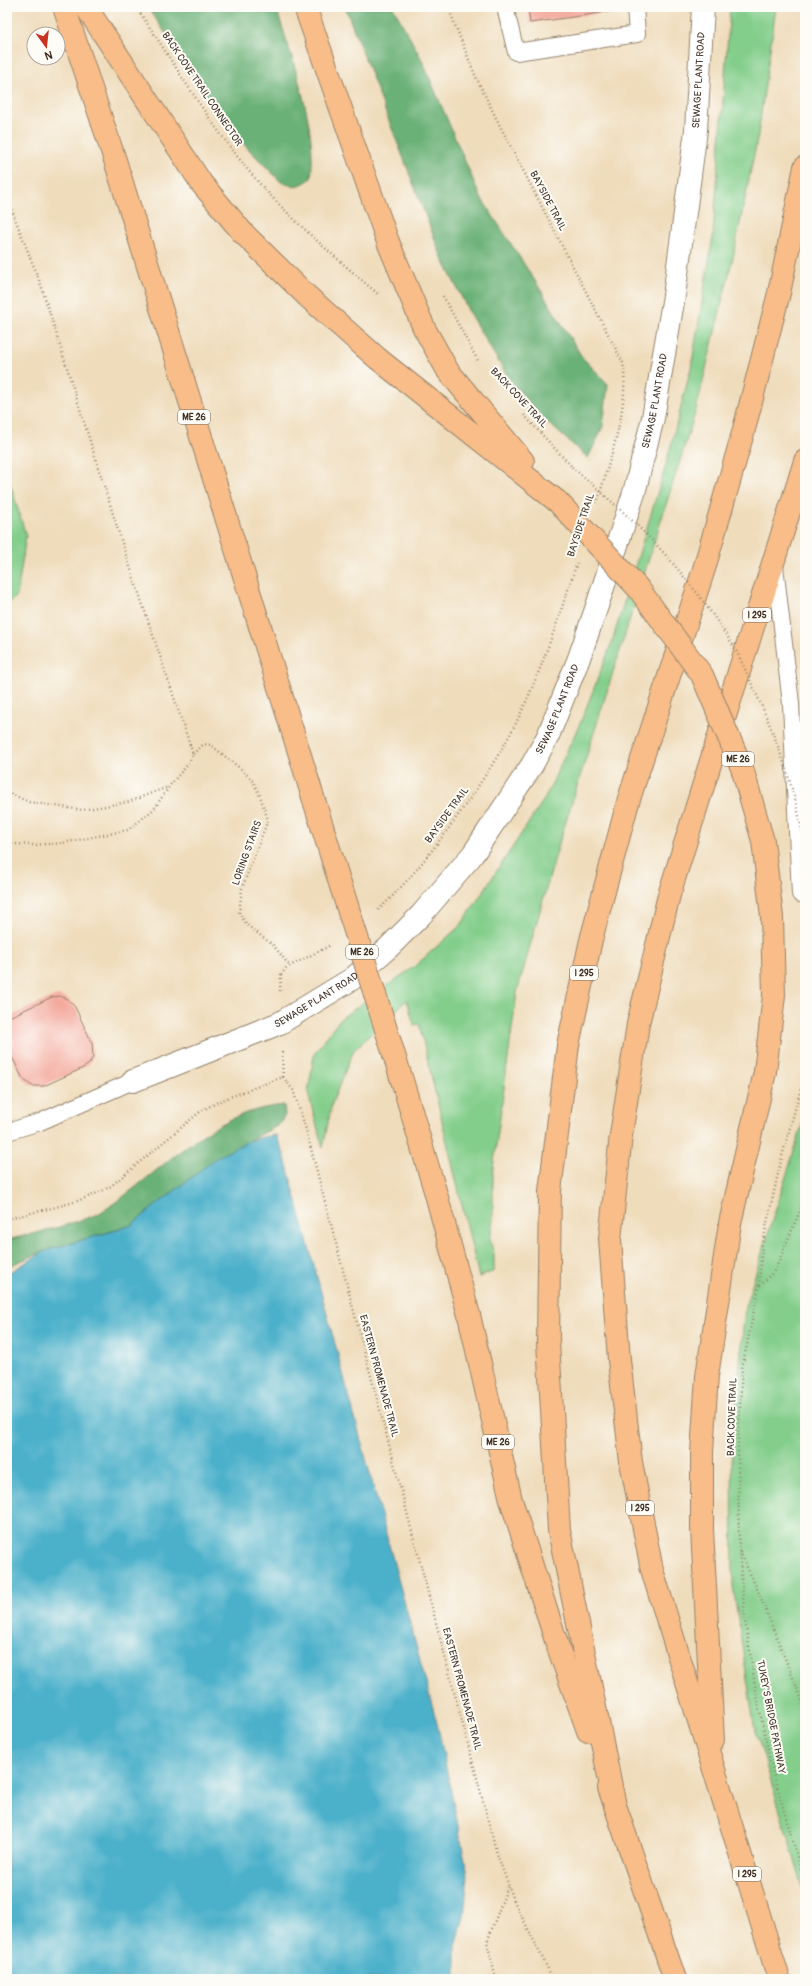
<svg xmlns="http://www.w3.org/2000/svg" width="812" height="1986" viewBox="0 0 812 1986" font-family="Pangolin,sans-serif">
<rect width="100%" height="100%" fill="#fdfcf7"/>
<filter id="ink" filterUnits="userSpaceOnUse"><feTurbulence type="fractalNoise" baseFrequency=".025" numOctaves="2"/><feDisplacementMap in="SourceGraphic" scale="8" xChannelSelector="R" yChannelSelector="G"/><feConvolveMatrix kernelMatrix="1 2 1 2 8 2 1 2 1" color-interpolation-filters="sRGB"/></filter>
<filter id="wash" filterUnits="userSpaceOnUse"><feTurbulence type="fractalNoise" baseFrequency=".012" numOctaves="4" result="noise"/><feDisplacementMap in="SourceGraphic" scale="16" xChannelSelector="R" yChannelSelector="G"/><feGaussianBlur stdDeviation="0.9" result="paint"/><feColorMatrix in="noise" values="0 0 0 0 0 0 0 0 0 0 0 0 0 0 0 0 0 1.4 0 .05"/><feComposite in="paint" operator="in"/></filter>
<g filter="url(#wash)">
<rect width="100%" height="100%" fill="#efdcbb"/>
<g fill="#83ce8b" stroke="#5f7c54">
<path d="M730,7H776L758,135L734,253L696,410L560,840L517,992L493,1169V1220L490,1241L494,1253V1271L479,1277L419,1024L414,1025L407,1000L354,1050L332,1103L323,1148L308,1093L314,1054L340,1019L415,966L461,925L545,798L581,721L612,642L665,468L691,368L713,236Z"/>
<path d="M7,473L26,536L17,596L7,604Z"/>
<path d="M805,1116V1894L754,1725L733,1586L732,1451L745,1307Z"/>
</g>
<g fill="#6ab177" stroke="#526e4a">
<path d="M148,7H276C291,56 318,127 311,178C301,187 292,188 280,181L229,129Z"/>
<path d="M345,7H393L421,58L480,196L537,284L582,357L608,384L603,427L588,458L547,422L511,382L472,318L442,258Z"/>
<path d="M284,1105L285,1115L279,1125L216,1158L130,1226L45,1251L18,1262L7,1268V1240C31,1234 55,1229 78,1221C84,1219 92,1217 98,1214C161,1175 205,1112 284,1105Z"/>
</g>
<path fill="#4bb0ca" stroke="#436d74" d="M276,1135L284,1154L438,1727L468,1875L464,1916L456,1946V1979H7V1274L45,1251L130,1226L216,1158L246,1142L263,1137Z"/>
<g id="blocks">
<g fill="#f39e91">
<path d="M528,7H621L622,10L530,23Z"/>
<path d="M59,996L68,999L75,1007L92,1043L93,1057L89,1064L83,1068L44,1086H32L23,1079L7,1047V1018L52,997Z"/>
</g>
</g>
</g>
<g filter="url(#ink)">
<use href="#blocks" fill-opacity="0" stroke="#95836c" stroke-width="1"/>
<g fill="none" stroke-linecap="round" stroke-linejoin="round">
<g stroke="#95836c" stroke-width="18">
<g id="service">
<path d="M505,7L516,52L637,34L635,7"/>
<path d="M775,566L791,704L800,894"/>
<path d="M7,1132L40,1122L133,1081"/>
</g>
</g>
<g stroke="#95836c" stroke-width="24">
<g id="minor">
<path id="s1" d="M133,1081L280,1023L352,979L388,948L421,915L473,854L532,765L548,736L579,658L596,609L634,493L653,418L674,296L696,130L703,7"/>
</g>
</g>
<g stroke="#95836c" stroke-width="24">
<g id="motorway">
<path d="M64,7L114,157L322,826"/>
<path d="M86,7L202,184L243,233L307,296L377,358L558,502"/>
<path d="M305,7L388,242L424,328L448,371L523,461"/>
<path d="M401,1077L436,1194L469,1315L511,1500L558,1647L588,1731"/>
<path d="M713,1740L702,1529V1452L707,1376L730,1223L765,1072"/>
<path d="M609,1788L675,1979"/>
<path d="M614,1801L559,1530L548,1342L550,1191L568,1045L591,940L628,802L704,569L743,433L779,293L805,167"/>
<path d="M779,1979L652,1570L631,1462L619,1360L610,1239L621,1135L638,1024L669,895L805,461"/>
</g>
</g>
<g stroke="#95836c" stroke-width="2.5" stroke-dasharray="1 3" stroke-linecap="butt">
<path d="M136,7C175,64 209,124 254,177C291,220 335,257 378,294"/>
<path d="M448,7L475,75L498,122L623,363C630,405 609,462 597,503"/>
<path d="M7,198L41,285L123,546L193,754L189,763L171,784L154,809L128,830L63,843L34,845L14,844L7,842"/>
<path d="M443,296L478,361"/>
<path d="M524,415L572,467"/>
<path d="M193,754L204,744L211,745L241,769L253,781L260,796L268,820L242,888L239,913L247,925L273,945L289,965"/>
<path d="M7,792L29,802L82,810L128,802L168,787"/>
<path d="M378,910C401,889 421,865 440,840C466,805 492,768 513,729C540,676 558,619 577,563"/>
<path d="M280,991L281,975L286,968L331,945"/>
<path d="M282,1052L283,1077"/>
<path d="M805,1074L782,1156L762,1245L759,1287L742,1368L738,1445L739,1550L745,1620L757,1698L773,1773L805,1883"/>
<path d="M283,1077L293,1090L305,1126L497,1854L515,1903L553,1979"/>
<path d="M7,1219C41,1210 80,1204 111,1186L201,1111L222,1100L283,1077"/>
<path d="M760,1286L775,1270L805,1199"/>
<path d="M740,1552L758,1591L805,1708"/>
<path d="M496,1979L487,1942L508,1886"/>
</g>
<use href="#service" stroke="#fff" stroke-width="16"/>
<use href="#minor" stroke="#fff" stroke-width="22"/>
<use href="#motorway" stroke="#f8bd88" stroke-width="22"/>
<g stroke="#95836c" stroke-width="24" stroke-linecap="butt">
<g id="motorway-bridge">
<path d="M558,502L638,588L702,675L742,768L763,841L772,917L774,995L765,1072"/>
<path d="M322,826L401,1077"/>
</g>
</g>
<path stroke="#95836c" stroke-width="2.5" stroke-dasharray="1 3" stroke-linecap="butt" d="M572,467C610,500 649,533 680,572C700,596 719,622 735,649C742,661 747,674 753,687C777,738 796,791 805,847"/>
<use href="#motorway-bridge" stroke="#f8bd88" stroke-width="22"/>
</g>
</g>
<g text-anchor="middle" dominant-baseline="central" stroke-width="4" stroke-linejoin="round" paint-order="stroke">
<g fill="#fdfcf7" stroke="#75695f" stroke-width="1">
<rect x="178" y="410" width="32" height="14" rx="3"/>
<rect x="743" y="608" width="28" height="14" rx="3"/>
<rect x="722" y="752" width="32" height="14" rx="3"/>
<rect x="346" y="945" width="32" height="14" rx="3"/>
<rect x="570" y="966" width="28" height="14" rx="3"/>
<rect x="482" y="1435" width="32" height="14" rx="3"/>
<rect x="626" y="1501" width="28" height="14" rx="3"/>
<rect x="733" y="1867" width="28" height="14" rx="3"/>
</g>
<g font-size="9" font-weight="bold" fill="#3b2a1e">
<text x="194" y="417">ME 26</text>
<text x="757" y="615">I 295</text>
<text x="738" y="759">ME 26</text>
<text x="362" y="952">ME 26</text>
<text x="584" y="973">I 295</text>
<text x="498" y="1442">ME 26</text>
<text x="640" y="1508">I 295</text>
<text x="747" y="1874">I 295</text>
</g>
<g font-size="10" fill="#3b2a1e" stroke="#fdfcf7">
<text stroke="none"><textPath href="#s1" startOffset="1233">SEWAGE PLANT ROAD</textPath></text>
<text transform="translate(202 89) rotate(56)">BACK COVE TRAIL CONNECTOR</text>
<text transform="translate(548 201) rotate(62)">BAYSIDE TRAIL</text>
<text transform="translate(519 398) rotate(47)">BACK COVE TRAIL</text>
<text stroke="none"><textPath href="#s1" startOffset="909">SEWAGE PLANT ROAD</textPath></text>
<text transform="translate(581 525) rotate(-72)">BAYSIDE TRAIL</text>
<text stroke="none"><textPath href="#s1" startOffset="585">SEWAGE PLANT ROAD</textPath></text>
<text transform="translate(447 815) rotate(-54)">BAYSIDE TRAIL</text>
<text transform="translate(247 853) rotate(-70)">LORING STAIRS</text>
<text stroke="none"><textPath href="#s1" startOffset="201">SEWAGE PLANT ROAD</textPath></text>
<text transform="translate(379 1376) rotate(75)">EASTERN PROMENADE TRAIL</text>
<text transform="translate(732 1417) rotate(-88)">BACK COVE TRAIL</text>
<text transform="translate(462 1689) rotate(75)">EASTERN PROMENADE TRAIL</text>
<text transform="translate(771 1717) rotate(79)">TUKEY'S BRIDGE PATHWAY</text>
</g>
</g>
<rect width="812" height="1986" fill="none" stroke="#fdfcf7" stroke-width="24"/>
<g transform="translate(46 46) rotate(165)"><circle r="19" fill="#fdfcf7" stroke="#afa8a0"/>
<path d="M0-3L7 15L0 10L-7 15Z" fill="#c8321e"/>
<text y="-6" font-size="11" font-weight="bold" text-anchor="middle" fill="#3b2a1e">N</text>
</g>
</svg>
